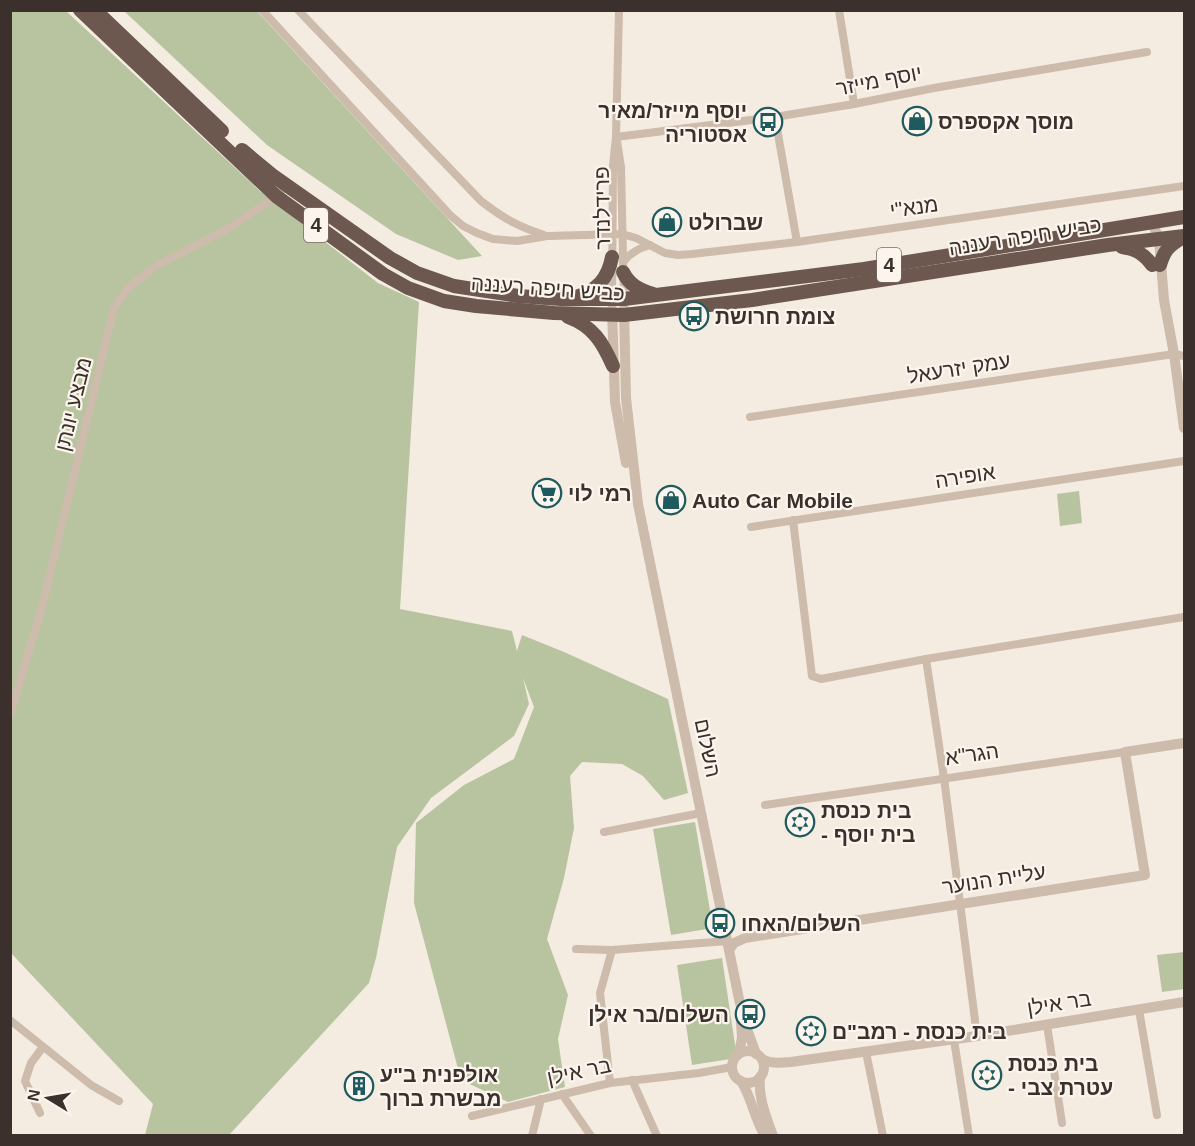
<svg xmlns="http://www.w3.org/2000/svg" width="1195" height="1146" viewBox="0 0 1195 1146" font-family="Helvetica,'Noto Sans Hebrew',sans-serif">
<rect width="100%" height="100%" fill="#f4ebe1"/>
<g fill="#b8c4a0">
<path d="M11,11H66L261,192L378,283L419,302L400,609L512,631L517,651L522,635L564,652L668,699L688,793L664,800L643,776L622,764L582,762L570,776L574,828L564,878L547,939L568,995L558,1039L565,1087L508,1102L461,1080L414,903L416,823L464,785L514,759L534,707L523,678L529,704L514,736L431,798L397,847L376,958L369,983L229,1135H145L153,1104L11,953Z"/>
<path d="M124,11H257L482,256L458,260L396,234L267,145Z"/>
<path d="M1079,491L1082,523L1060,526L1057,494Z"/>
<path d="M695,822L713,928L671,935L653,829Z"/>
<path d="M1184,952V989L1162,992L1157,955Z"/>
<path d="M722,958L737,1058L692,1065L677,965Z"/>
</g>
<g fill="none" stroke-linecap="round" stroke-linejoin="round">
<g stroke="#cdbbac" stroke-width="8">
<path d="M262,10L450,215L463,226L477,233L493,239L517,241L547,236L622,234L636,238L665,253L678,255L692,254L797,242L1184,186"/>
<path d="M298,10L481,201C503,218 517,226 544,235"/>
<path d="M839,10L854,104"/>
<path d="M775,117L797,242"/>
<path d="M616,137L775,117L854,104L934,88L1147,52"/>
<path d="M617,141L621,167L624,299"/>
<path d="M623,262C630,253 639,248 650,245"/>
<path d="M612,299L613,166L616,137L619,10"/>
<path d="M750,417L1174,354L1184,356"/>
<path d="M793,520L812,676L821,679L926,659L1184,617"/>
<path d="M751,527L1184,461"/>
<path d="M926,659L944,778L977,1036"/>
<path d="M10,715L42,607L114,308L128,288L156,266L233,226L276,196L286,185"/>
<path d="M765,805L1125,752"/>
<path d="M604,832L701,813"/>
<path d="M576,949L612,950L727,941"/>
<path d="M1139,1010L1157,1115"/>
<path d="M10,1020L91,1085L119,1101"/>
<path d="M1047,1025L1062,1123"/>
<path d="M954,1040L969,1136"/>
<path d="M866,1052L883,1136"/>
<path d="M632,1080L657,1136"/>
<path d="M610,1083L600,993L612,950"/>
<path d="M562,1094L591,1136"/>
<path d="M40,1113L25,1081L31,1063L43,1047"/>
<path d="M472,1116L610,1083L699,1073L732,1067"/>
<path d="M532,1136L541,1099"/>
</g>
<g stroke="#cdbbac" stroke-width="10">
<path d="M1152,222L1159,239L1164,300L1174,354L1184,428"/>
<path d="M612,309L615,402L626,463"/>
<path d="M624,309L626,398L638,504L739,999L747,1029L756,1054"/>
<path d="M729,950L734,943L745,938L1145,875L1125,752L1184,743"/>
<circle cx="748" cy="1067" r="16"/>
<path d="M739,1054L742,1037L741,1023"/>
<path d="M762,1059C771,1064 781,1063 791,1062L977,1036L1184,1002"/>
<path d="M760,1077C758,1098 766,1116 773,1136"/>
<path d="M741,1081C752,1098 754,1118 765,1136"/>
</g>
<g stroke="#6c584f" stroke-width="14">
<path d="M80,10L276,196L383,274L408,288L444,301L476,306L554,313L624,315L752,300L1108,245L1184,236"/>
<path d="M95,10L222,131"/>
<path d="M242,150L272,175L390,258L417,273L454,286L518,296L561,299H624L864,269L1184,217"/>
<path d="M1122,247C1136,249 1144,254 1152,265"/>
<path d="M1160,265C1164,251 1169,245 1182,238"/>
<path d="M623,272C629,285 640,290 653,294"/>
<path d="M576,297C597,290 608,279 612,257"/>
<path d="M568,317C593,326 603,343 613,366"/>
</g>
</g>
<defs>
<g id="shop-ring" transform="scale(1.5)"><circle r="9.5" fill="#fbf5ee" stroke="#1f5a5e" stroke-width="1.5"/><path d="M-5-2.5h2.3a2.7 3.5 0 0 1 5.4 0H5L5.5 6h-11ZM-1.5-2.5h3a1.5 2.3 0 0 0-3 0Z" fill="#1f5a5e"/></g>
<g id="bus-ring" transform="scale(1.5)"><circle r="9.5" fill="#fbf5ee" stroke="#1f5a5e" stroke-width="1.5"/><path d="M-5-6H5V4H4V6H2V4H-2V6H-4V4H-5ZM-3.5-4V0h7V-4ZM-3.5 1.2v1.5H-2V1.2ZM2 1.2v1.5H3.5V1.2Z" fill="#1f5a5e"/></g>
<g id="supermarket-ring" transform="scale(1.5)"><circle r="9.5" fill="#fbf5ee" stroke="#1f5a5e" stroke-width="1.5"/><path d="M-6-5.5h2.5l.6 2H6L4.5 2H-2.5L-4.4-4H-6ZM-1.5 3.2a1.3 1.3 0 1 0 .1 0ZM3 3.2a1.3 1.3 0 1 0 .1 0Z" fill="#1f5a5e"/></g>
<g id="synagogue-ring" transform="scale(1.5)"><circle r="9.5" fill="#fbf5ee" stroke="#1f5a5e" stroke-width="1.5"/><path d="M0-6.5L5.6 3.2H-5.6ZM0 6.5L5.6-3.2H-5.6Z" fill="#1f5a5e"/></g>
<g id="building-ring" transform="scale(1.5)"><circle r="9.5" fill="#fbf5ee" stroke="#1f5a5e" stroke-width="1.5"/><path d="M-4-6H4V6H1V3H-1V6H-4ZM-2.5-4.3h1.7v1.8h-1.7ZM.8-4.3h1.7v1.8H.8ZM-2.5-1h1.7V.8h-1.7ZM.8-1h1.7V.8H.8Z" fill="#1f5a5e"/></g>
</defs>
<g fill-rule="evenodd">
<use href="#shop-ring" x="917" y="121"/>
<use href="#bus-ring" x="768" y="122"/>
<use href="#shop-ring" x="667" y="222"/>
<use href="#bus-ring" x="694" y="316"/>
<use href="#supermarket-ring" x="547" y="493"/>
<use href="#shop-ring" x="671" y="500"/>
<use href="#synagogue-ring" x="800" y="822"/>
<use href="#bus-ring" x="720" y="923"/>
<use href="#bus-ring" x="750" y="1014"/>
<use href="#synagogue-ring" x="811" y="1031"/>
<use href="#synagogue-ring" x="987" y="1075"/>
<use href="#building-ring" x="359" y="1086"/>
</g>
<g text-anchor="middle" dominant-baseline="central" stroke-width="4.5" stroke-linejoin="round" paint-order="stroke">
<g fill="#fbf5ee" stroke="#756b66" stroke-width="1.5">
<rect x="304" y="208" width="24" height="34" rx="4.5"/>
<rect x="877" y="248" width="24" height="34" rx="4.5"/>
</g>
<g font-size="20" font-weight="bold" fill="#3b302b">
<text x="316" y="225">4</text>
<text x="889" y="265">4</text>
</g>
<g font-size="21" fill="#3b302b" stroke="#fbf5ee">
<text transform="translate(879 80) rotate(-11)">יוסף מייזר</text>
<text transform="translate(914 207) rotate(-8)">מנא"י</text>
<text transform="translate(602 208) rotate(-91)">פרידלנדר</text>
<text transform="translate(1025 236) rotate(-9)">כביש חיפה רעננה</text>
<text transform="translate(548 288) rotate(4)">כביש חיפה רעננה</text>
<text transform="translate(959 368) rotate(-9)">עמק יזרעאל</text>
<text transform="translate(73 404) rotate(-76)">מבצע יונתן</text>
<text transform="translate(965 476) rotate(-9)">אופירה</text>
<text transform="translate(708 748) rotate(78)">השלום</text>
<text transform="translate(972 754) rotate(-8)">הגר"א</text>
<text transform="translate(994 879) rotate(-9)">עליית הנוער</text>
<text transform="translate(1059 1003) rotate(-9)">בר אילן</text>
<text transform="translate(579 1071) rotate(-12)">בר אילן</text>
</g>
<g font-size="21" font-weight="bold" fill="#3b302b" stroke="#fbf5ee" text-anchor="start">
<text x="747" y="110" text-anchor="end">יוסף מייזר/מאיר<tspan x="747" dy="24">אסטוריה</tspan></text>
<text x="938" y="121">מוסך אקספרס</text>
<text x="688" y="222">שברולט</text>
<text x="715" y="316">צומת חרושת</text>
<text x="568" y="493">רמי לוי</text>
<text x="692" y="500">Auto Car Mobile</text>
<text x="821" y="810">בית כנסת<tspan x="821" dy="24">- בית יוסף</tspan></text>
<text x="741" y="923">השלום/האחו</text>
<text x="729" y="1014" text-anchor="end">השלום/בר אילן</text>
<text x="832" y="1031">בית כנסת - רמב"ם</text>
<text x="1008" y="1063">בית כנסת<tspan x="1008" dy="24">- עטרת צבי</tspan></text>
<text x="380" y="1074">אולפנית ב"ע<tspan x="380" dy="24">מבשרת ברוך</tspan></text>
</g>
</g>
<rect width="1195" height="1146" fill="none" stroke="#3b302b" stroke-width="24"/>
<g transform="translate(48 1098) rotate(281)" stroke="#fbf5ee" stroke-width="4.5" paint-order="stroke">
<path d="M0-4.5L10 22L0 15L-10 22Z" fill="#3b302b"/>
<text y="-9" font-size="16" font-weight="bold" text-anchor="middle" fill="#3b302b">N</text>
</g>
</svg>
